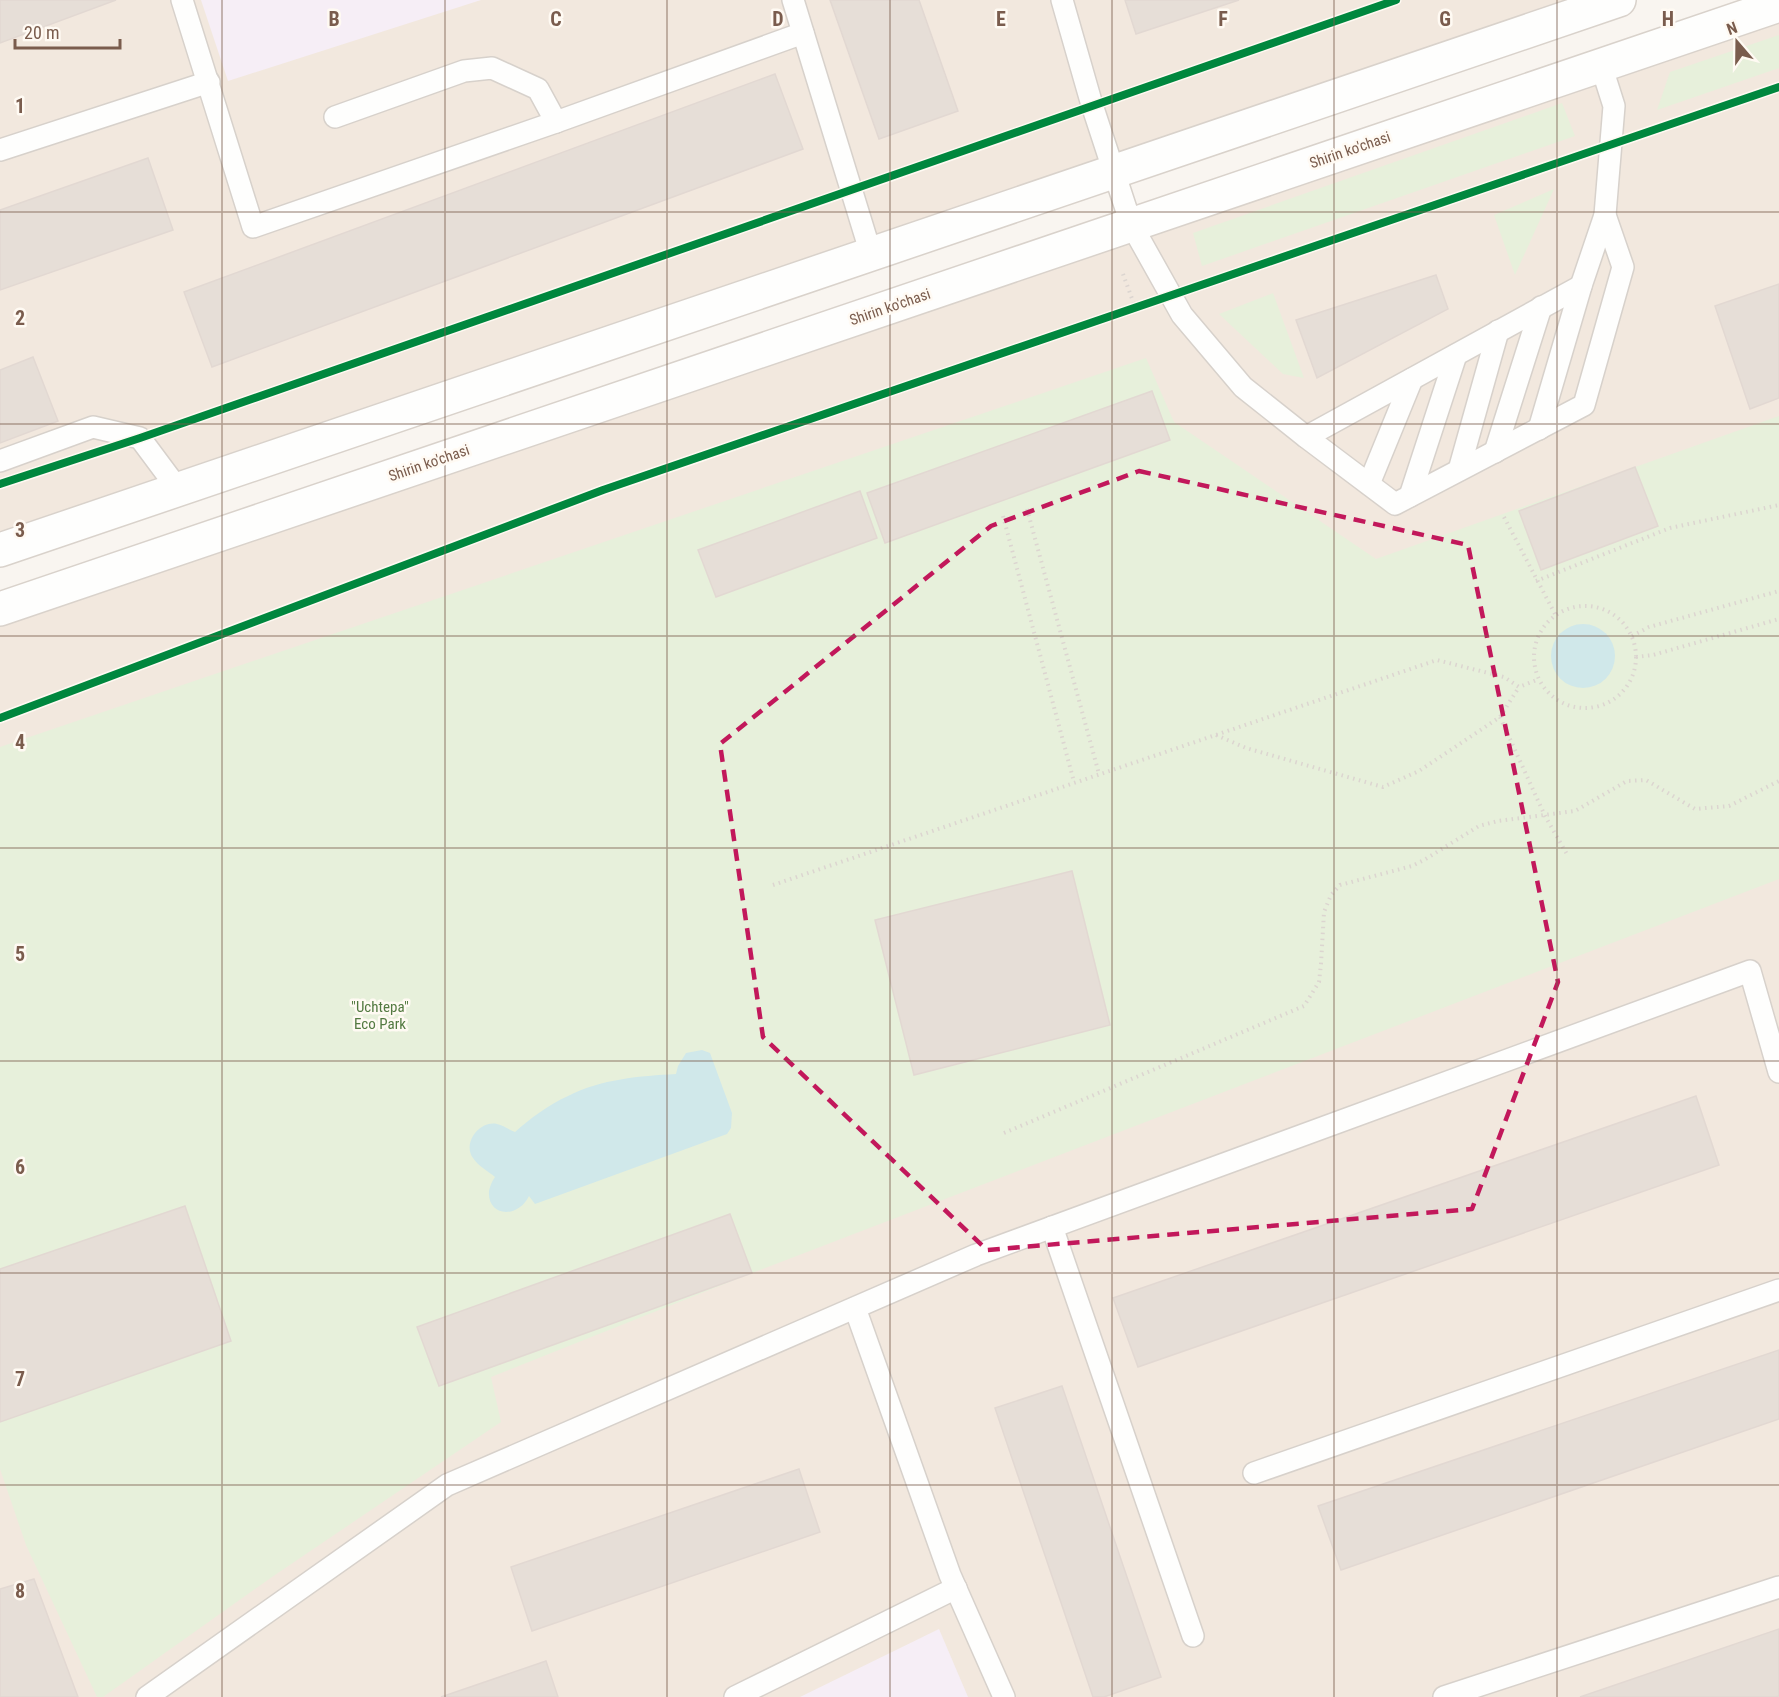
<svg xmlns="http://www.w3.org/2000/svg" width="1779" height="1697" viewBox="0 0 1779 1697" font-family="'Roboto Condensed',sans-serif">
<rect width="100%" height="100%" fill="#f9f5f0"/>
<g fill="#f2e8de">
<path d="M0,0H1619L0,550Z"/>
<path d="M1779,5V1697H0V609Z"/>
</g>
<g fill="#f6eef6">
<path d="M201,0H481L228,81Z"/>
<path d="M939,1629L968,1697H800Z"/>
</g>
<g fill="#e7f0db">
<path d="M1779,35V68L1657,110L1670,72Z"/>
<path d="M1562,103L1575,136L1202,266L1193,233Z"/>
<path d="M1554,189L1515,275L1494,215Z"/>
<path d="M1273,293L1304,378L1283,374L1219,314Z"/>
<path d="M1146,358L1174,422L1376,559L1779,416V879L752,1273L491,1377L501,1422L272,1577L103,1697H97L26,1545L0,1469V747Z"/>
</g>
<g fill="#d0e8ea">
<circle cx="1583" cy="656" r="32"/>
<path d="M702,1050L710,1053L732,1113L731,1128L727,1134L535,1204L529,1196C518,1219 487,1217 489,1191C490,1186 492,1181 495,1177C488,1171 478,1166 473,1158C462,1143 480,1120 497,1124C503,1125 509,1130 515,1132C531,1118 548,1105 568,1096C601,1079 640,1076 676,1074L678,1066L686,1053Z"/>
</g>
<g fill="#e6ded7" stroke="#e2d8d2" stroke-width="1.5">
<path d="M0,0H116L0,43Z"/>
<path d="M830,0H919L958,111L879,139Z"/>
<path d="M1125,0H1239L1136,34Z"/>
<path d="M775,74L803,149L212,367L184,292Z"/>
<path d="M148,158L173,230L0,290V210Z"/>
<path d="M1436,275L1448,309L1317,378L1296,320Z"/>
<path d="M1779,284V398L1750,409L1715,306Z"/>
<path d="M33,357L58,421L0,443V370Z"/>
<path d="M1152,391L1170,440L885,543L867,493Z"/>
<path d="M1635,467L1658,526L1541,570L1519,511Z"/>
<path d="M860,491L877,538L716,597L698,550Z"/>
<path d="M1072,871L1110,1025L914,1075L875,920Z"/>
<path d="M1696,1096L1719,1165L1138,1367L1113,1298Z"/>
<path d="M185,1206L231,1341L0,1422V1269Z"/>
<path d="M730,1214L752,1273L439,1386L417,1327Z"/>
<path d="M1779,1350V1419L1341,1570L1318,1506Z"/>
<path d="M1062,1386L1161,1677L1104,1697H1093L995,1408Z"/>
<path d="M799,1469L820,1532L532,1631L511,1567Z"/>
<path d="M34,1579L78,1697H0V1589Z"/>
<path d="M1779,1629V1696L1776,1697H1580Z"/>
<path d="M546,1661L558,1697H441Z"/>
</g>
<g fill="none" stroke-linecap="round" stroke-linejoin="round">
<g stroke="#d7d1cb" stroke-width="24">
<g id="lane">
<path d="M182,0L253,227L556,122L803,33"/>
<path d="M793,0L871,254"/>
<path d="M1062,0L1092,105L1131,224L1182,315L1243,387L1306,437L1395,504L1584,405L1623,267L1605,215"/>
<path d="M335,117L464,71L492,68L538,89L556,122"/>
<path d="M0,150L209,82"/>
<path d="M1539,429L1581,286L1605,215L1614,106L1601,65"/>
<path d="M1306,437L1581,286"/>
<path d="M1495,452L1541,307"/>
<path d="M0,461L93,427L140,438L178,489"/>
<path d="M1459,470L1498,331"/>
<path d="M1369,484L1412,379"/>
<path d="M1410,496L1456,355"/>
<path d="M1052,1227L1193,1636"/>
<path d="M855,1308L950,1575L1004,1697"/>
<path d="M1254,1473L1779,1290"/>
<path d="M147,1697L447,1485L976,1255L1750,971L1779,1072"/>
<path d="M735,1697L956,1588"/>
<path d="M1444,1697L1779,1587"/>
</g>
</g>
<g stroke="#d9d2cb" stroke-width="36">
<g id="secondary">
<path d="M0,550L1619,0"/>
<path d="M0,609L1779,5"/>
</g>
</g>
<g stroke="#dcd5d0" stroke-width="4" stroke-dasharray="1.5 4.5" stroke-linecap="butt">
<path d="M1117,96L1396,0"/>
<path d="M1641,135L1779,87"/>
<path d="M877,182L1065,115"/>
<path d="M1123,274L1135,307"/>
<path d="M1198,285L1583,155"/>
<path d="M169,428L825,200"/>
<path d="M1027,509L1099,774"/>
<path d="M1003,516L1074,782"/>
<path d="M1504,517L1556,616"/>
<path d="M1536,581L1670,528L1779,505"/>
<circle cx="1585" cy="657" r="51"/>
<path d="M1632,636L1649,627L1779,591"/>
<path d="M1636,657L1653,655L1779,619"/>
<path d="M1500,717L1545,816L1568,856"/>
<path d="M0,718L603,490L1142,304"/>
<path d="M1216,735L1246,748L1383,787L1419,771L1500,717L1519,687"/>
<path d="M773,885L1437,660L1504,677L1519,687L1539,679"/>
<path d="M1004,1133L1304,1006L1319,982L1321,964L1324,912L1331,895L1340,885L1412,866L1424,860L1479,826L1498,821L1575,811L1627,781L1646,780L1695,809L1729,806L1779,781"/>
</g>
<use href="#lane" stroke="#fefefd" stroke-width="21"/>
<use href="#secondary" stroke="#fefefd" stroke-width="33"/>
<g stroke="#fffaf3" stroke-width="11">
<g id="cycleway">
<path d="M0,484L140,438L1396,0"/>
<path d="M0,718L603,490L1779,87"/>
</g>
</g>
<use href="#cycleway" stroke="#00873e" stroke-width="8"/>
</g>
<path fill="none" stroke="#c2185b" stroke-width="4.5" stroke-dasharray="12 8" stroke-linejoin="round" d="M1139,471L1468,545L1558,982L1472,1209L987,1250L763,1037L720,744L991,526Z"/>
<path fill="none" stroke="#7a5c4d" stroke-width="1.5" stroke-opacity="0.55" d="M222,0V1697M445,0V1697M667,0V1697M890,0V1697M1112,0V1697M1334,0V1697M1557,0V1697M0,212H1779M0,424H1779M0,636H1779M0,848H1779M0,1061H1779M0,1273H1779M0,1485H1779"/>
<g text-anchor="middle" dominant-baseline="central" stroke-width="5" stroke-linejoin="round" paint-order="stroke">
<g font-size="15" fill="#7a5c4d" stroke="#fffaf3">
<text transform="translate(1350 150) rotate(-19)">Shirin ko'chasi</text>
<text transform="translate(890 307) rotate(-19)">Shirin ko'chasi</text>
<text transform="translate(429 463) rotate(-19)">Shirin ko'chasi</text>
</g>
<g font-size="15" fill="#537a41" stroke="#fffaf3">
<text x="380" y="1007">"Uchtepa"<tspan x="380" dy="17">Eco Park</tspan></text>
</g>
</g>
<g font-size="20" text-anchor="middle" font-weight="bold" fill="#7a5c4d" stroke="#fffaf3" stroke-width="5" stroke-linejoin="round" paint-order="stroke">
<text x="334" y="26">B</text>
<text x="556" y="26">C</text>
<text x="778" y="26">D</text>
<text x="1001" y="26">E</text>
<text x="1223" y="26">F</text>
<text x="1445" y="26">G</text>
<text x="1668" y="26">H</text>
<text x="20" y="113">1</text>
<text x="20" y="325">2</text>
<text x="20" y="537">3</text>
<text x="20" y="749">4</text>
<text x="20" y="961">5</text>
<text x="20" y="1174">6</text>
<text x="20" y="1386">7</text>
<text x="20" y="1598">8</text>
</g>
<g transform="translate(1737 42) rotate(340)" stroke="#fffaf3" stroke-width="4.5" paint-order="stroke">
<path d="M0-4.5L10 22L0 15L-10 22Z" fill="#7a5c4d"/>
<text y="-9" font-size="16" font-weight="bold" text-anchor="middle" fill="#7a5c4d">N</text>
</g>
<path d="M15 39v9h105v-9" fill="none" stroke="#7a5c4d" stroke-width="3"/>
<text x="24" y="39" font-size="18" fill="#7a5c4d" stroke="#fffaf3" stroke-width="4.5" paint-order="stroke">20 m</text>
</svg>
